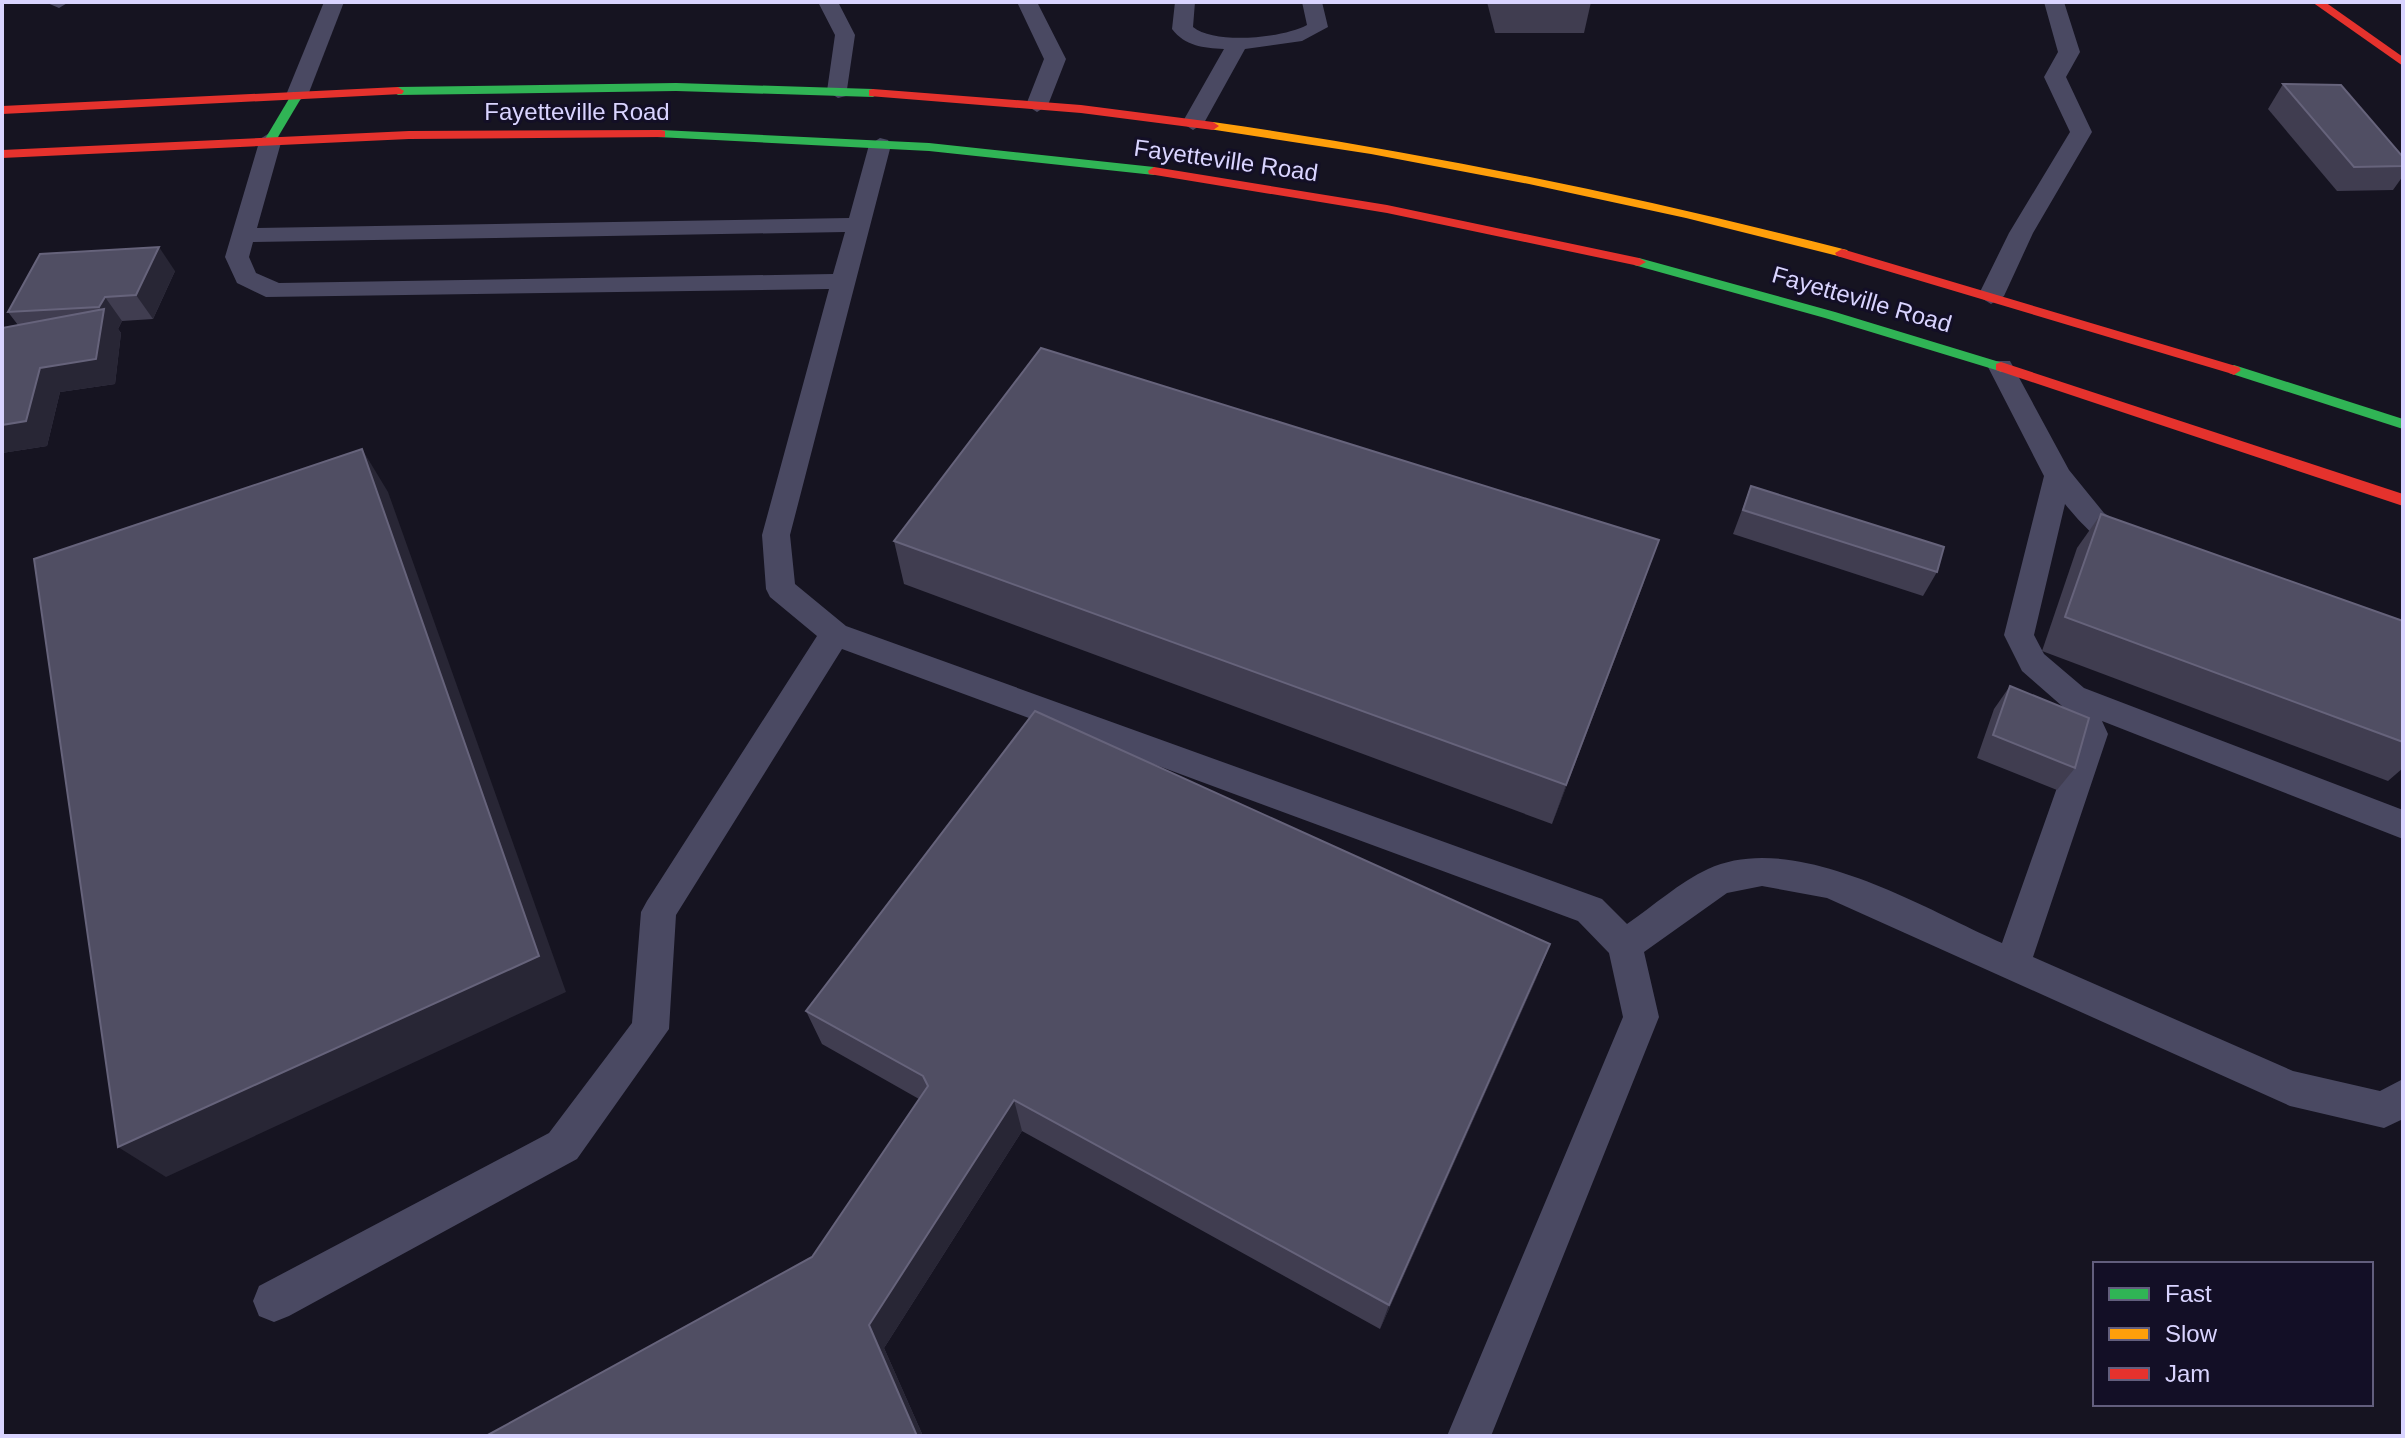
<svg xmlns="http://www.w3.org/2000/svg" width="2405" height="1438" viewBox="0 0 2405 1438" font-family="Helvetica,sans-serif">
<rect width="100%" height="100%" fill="#161421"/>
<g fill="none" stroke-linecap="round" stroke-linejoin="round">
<g fill="#4a4962" fill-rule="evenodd">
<path d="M45,2H69L59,8Z"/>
<path d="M324,2H344L308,95L297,102L289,100L286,95Z"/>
<path d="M818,2H838L855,35L846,96L838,98L827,91L835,35Z"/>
<path d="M1017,2H1037L1066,59L1048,105L1037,112L1026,105L1044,59Z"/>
<path d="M1175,2H1195L1193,27C1215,45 1283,38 1307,25L1302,2H1322L1328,27L1302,41L1245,49L1204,123L1193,130L1182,123L1224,49C1203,48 1185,46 1172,29Z"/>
<path d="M2044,2H2064L2080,52L2066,77L2092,132L2033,233L2004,296L1991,304L1978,296L2009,233L2070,132L2044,77L2058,52Z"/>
<path d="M271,132L282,139L257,228L849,218L869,145L880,138L888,140L891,145L790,535L795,584L846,626L1602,899L1627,924C1653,906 1680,882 1708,869C1794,829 1923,908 2002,943L2076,734L2062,706L2022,671L2004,635L2044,476L1988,367L1992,361H2010L2069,470L2104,513L2143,538L2148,545L2143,552C2114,561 2082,525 2065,504L2034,635L2044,654L2084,688L2403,810V839L2102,721L2108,734L2033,957L2293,1071L2380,1091L2403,1079V1119L2384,1128L2290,1106L1827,898L1762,886L1727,893L1644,952L1659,1017L1491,1436H1447L1623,1017L1609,953L1578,921L842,649L676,915L669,1029L577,1159L289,1316L274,1322L259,1316L253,1301L259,1286L549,1133L632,1023L641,912L647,901L817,636L770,597L766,589L762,535L829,289L266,297L237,283L225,257L260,139ZM845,232L833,274L279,283L256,273L249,257L253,242Z"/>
</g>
<g fill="#30b455" fill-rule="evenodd">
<path d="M676,83L873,89L879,93L873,97L676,91L398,95L392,91L398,87Z"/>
<path d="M293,92L303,95L275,142H267L265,139Z"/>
<path d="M661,130L929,143L1154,167L1160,171L1154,175L929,151L657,137V131Z"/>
<path d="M1639,258L1835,312L2006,364L2008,367L2001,372L1996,370L1825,318L1634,265V259Z"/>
<path d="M2234,365L2403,419V429L2229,373V367Z"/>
</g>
<path fill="#ff9f0a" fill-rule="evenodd" d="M1213,122C1427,153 1637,196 1847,250L1849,253L1842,257L1686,218L1529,184L1371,154L1209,129V123Z"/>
<g fill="#e5322d" fill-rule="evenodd">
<path d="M2312,2H2325L2403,57V66Z"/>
<path d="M398,87L404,91L402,94L2,114V106Z"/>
<path d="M873,89L1081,105L1213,122L1219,126L1213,130L1081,113L869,96V90Z"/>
<path d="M661,130L665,131V137L409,139L2,158V150L409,131Z"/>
<path d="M1154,167L1387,205L1639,258L1646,262L1639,266L1387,213L1149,174L1148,171Z"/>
<path d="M1842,249L2239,367L2241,370L2234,375L2229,373L1837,256L1835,253Z"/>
<path d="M2001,362L2403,494V506L1996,370V364Z"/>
</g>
</g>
<g fill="#403d50">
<path d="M1487,2H1591L1584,33H1495Z"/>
<path d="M2283,84L2403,157V176L2393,190L2337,191L2268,109Z"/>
<path d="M175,271L153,319L122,321L118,329L121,333L115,384L60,392L47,446L2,453V328L18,325L8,312Z"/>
<path d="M1751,486L1937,572L1923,596L1733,534Z"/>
<path d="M2101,514L2403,621V768L2388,781L2042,651L2077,548Z"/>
<path d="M894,541L1644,582L1552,824L904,584Z"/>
<path d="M2010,686L2075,768L2057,790L1977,758L1994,709Z"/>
<path d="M1550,944L1536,979L1380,1329L1022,1131L884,1348L923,1436H486L812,1257L919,1099L822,1044L806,1011Z"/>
</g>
<g fill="#282635">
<path d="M159,247L175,271L153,319L136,295Z"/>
<path d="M105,297L122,321L118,329L121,333L115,384L60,392L47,446L2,453V425L40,368L103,312L99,307Z"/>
<path d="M362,449L388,492L566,992L166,1177L118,1147Z"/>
<path d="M1659,540L1644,582L1552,824L1566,785Z"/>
<path d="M1550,944L1536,979L1380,1329L1389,1305Z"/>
<path d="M1014,1100L1022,1131L884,1348L923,1436H917L869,1325Z"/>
</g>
<g fill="#504e63" stroke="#66637b" stroke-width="2">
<path d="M2283,84L2341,85L2403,157V166L2354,167Z"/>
<path d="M159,247L136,295L105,297L99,307L8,312L40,254Z"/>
<path d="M104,309L96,359L40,368L26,421L2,425V328Z"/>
<path d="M1041,348L1659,540L1566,785L894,541Z"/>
<path d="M362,449L539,956L118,1147L34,559Z"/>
<path d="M1751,486L1944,547L1937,572L1743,510Z"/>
<path d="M2101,514L2403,621V742L2065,617Z"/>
<path d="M2010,686L2089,718L2075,768L1993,735Z"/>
<path d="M1035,711L1550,944L1389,1305L1014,1100L869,1325L917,1436H486L812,1257L928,1086L923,1076L806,1011Z"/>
</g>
<g text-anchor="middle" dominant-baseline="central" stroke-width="6" stroke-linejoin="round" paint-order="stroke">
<g font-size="24" fill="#d9d4ff" stroke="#130f26">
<text x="577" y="111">Fayetteville Road</text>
<text transform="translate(1226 160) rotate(8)">Fayetteville Road</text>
<text transform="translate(1862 299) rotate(16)">Fayetteville Road</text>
</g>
</g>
<rect width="2405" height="1438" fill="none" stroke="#d9d4ff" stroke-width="8"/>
<rect x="2093" y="1262" width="280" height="144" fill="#130f26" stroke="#625e7d" stroke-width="2"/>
<rect x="2109" y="1288" width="40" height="12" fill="#30b455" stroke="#625e7d" stroke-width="2"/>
<text x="2165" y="1302" font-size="24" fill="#d9d4ff">Fast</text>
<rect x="2109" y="1328" width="40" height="12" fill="#ff9f0a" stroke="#625e7d" stroke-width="2"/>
<text x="2165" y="1342" font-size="24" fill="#d9d4ff">Slow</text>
<rect x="2109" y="1368" width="40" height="12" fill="#e5322d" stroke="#625e7d" stroke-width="2"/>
<text x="2165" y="1382" font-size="24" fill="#d9d4ff">Jam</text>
</svg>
